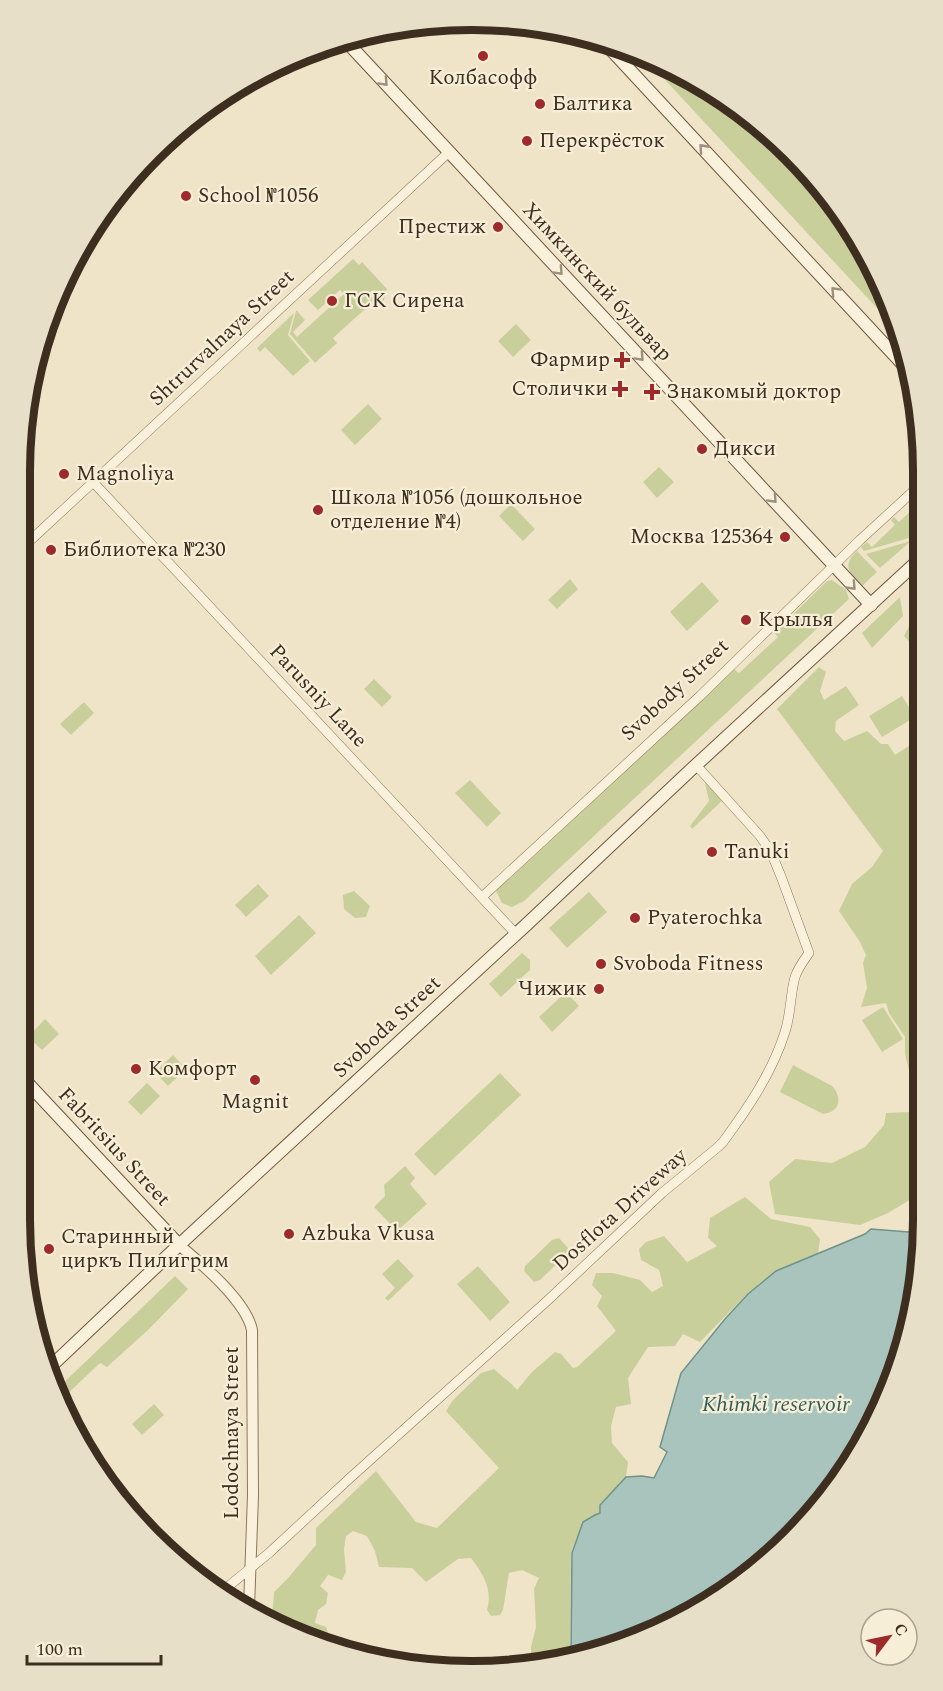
<svg xmlns="http://www.w3.org/2000/svg" width="943" height="1691" viewBox="0 0 943 1691" font-family="Spectral,serif">
<rect width="100%" height="100%" fill="#f0e4c8"/>
<g fill="#c9cf9b">
<path d="M642,55L698,80L791,152L848,221L899,326L901,334Z"/>
<path d="M353,259L359,265L362,262L387,289L383,303L379,306L374,301L333,338L337,343L315,363L290,334L296,311H297L305,320L293,332L297,337L344,294L340,290L318,310L308,300Z"/>
<path d="M294,313L288,335L310,361L293,376L265,347L260,352L257,348Z"/>
<path d="M516,324L531,340L513,357L498,341Z"/>
<path d="M368,404L382,419L355,445L341,430Z"/>
<path d="M659,467L674,482L657,498L643,482Z"/>
<path d="M920,503V532L916,536L864,551L861,547L867,542L872,547L895,525L891,520L894,517L899,522Z"/>
<path d="M511,504L535,529L523,541L499,516Z"/>
<path d="M911,541L880,568L866,554Z"/>
<path d="M857,551L877,572L862,586C850,573 841,566 857,551Z"/>
<path d="M570,579L578,589L557,609L548,600Z"/>
<path d="M832,580L846,590L849,599L524,901L512,907L502,903L496,891L498,888L734,669L739,673L778,637L774,633L827,581Z"/>
<path d="M702,582L719,601L687,631L670,612Z"/>
<path d="M900,597L903,616L872,648L862,633Z"/>
<path d="M920,614L921,655L904,636L913,618Z"/>
<path d="M819,667L826,672L820,691L824,700L846,686L859,705L836,721L835,731L844,741L867,731L881,744H888L895,755L921,738V766L911,772L915,775L921,767L922,1186L913,1198L888,1213L860,1225L775,1214L769,1182L795,1159L832,1163L865,1147L884,1125L886,1113L910,1112L917,1103L905,1054V1037L889,1013L886,1003L861,1007L867,988L863,963L866,955L860,942L839,911L852,884L872,867L883,851L777,709Z"/>
<path d="M374,679L392,697L382,707L364,689Z"/>
<path d="M902,696L915,717L882,737L869,716Z"/>
<path d="M84,702L94,713L71,735L60,724Z"/>
<path d="M470,780L501,813L487,827L455,793Z"/>
<path d="M706,781L724,799L692,829L690,826L709,801L705,783Z"/>
<path d="M258,884L269,896L246,917L235,905Z"/>
<path d="M354,891L370,906L366,917L355,918L344,909L343,895Z"/>
<path d="M589,892L607,912L567,948L549,928Z"/>
<path d="M299,915L316,933L271,975L255,956Z"/>
<path d="M522,953L530,960V970L501,997L489,984Z"/>
<path d="M566,992L579,1006L552,1032L539,1017Z"/>
<path d="M883,1007L903,1039L882,1052L862,1020Z"/>
<path d="M45,1019L59,1034L42,1050L28,1037Z"/>
<path d="M173,1055L186,1069L168,1086L155,1072Z"/>
<path d="M793,1065L832,1086C843,1098 840,1112 823,1114L780,1092Z"/>
<path d="M500,1073L521,1095L435,1176L414,1154Z"/>
<path d="M147,1083L160,1096L141,1115L128,1102Z"/>
<path d="M405,1166L415,1178L410,1184L427,1204L397,1231L374,1207L385,1196L384,1185Z"/>
<path d="M745,1197L771,1219L810,1227L820,1239L818,1254L775,1271L747,1294L700,1342L683,1334L675,1346L648,1347L628,1378L631,1404L616,1407L611,1426L612,1443L628,1462L626,1477L600,1504V1512L583,1522L571,1552L570,1654L535,1663L531,1657V1647L536,1627L534,1589L539,1578L522,1570L509,1573L503,1610L500,1615L491,1616L487,1610C493,1589 483,1574 471,1558L458,1559L426,1582L412,1568L379,1567L375,1551L367,1536L353,1531L346,1536L344,1549L346,1572L342,1580L328,1575L320,1586L328,1593L326,1604L318,1610L315,1623L326,1627L330,1639L326,1643L272,1619L274,1592L288,1578L316,1545V1528L376,1471L416,1522L437,1528L499,1468L446,1411L453,1400L481,1373L494,1369C501,1376 511,1382 517,1390L532,1372L555,1352L561,1354L573,1368L577,1367L616,1331L597,1306L602,1296L592,1285L596,1273H613L640,1280L652,1292L663,1286L659,1270L641,1260L639,1249L646,1242L664,1236L687,1262L717,1246L708,1238L710,1218Z"/>
<path d="M559,1238L568,1248L567,1254L540,1280L534,1282L524,1271L525,1266L552,1240Z"/>
<path d="M398,1259L414,1276L388,1301L385,1298L395,1288L382,1274Z"/>
<path d="M478,1266L510,1302L490,1321L457,1284Z"/>
<path d="M175,1276L188,1289L148,1330L107,1367L100,1363L62,1399L57,1389Z"/>
<path d="M154,1404L164,1415L142,1435L132,1424Z"/>
</g>
<path fill="#a9c4bc" stroke="#6f938a" stroke-width="1.5" d="M922,1220L923,1249L900,1364L863,1446L769,1560L644,1637L571,1654L572,1553L583,1522L595,1515L600,1513V1505L626,1477L642,1476L654,1478L667,1452L660,1447L681,1373L725,1319L748,1294L776,1271L865,1234L871,1229L909,1232Z"/>
<g fill="none" stroke-linecap="round" stroke-linejoin="round">
<g stroke="#8d765c" stroke-width="10">
<g id="minor">
<path d="M93,482L516,934"/>
<path d="M20,550L449,152"/>
<path d="M482,897L700,696L860,540L920,485"/>
<path d="M219,1594L269,1553L350,1478L547,1301L662,1193L718,1147L723,1142C748,1108 772,1073 785,1032C791,1014 790,995 795,977C798,968 804,960 809,953L782,879L771,852L760,836L696,765"/>
</g>
</g>
<g stroke="#8d765c" stroke-width="12">
<path id="tertiary" d="M179,1245C202,1264 246,1301 252,1330L253,1495L249,1608"/>
</g>
<g stroke="#6f573f" stroke-width="14">
<g id="secondary">
<path d="M344,39L871,605"/>
<path d="M602,40L910,372"/>
<path d="M20,1075L179,1245"/>
<path d="M47,1370L179,1245L526,925L696,765L920,559"/>
</g>
</g>
<use href="#minor" stroke="#faf1dc" stroke-width="9"/>
<use href="#tertiary" stroke="#faf1dc" stroke-width="10"/>
<use href="#secondary" stroke="#faf1dc" stroke-width="12"/>
</g>
<defs><path id="oneway-chevron" d="M-2-3.5L2.5 0L-2 3.5" fill="none" stroke-width="1.6" stroke-linecap="round" stroke-linejoin="round" transform="scale(1.5)"/></defs>
<g stroke="#9c907e">
<use href="#oneway-chevron" transform="translate(384 82) rotate(47)"/>
<use href="#oneway-chevron" transform="translate(703 148) rotate(-132)"/>
<use href="#oneway-chevron" transform="translate(559 271) rotate(47)"/>
<use href="#oneway-chevron" transform="translate(835 291) rotate(-133)"/>
<use href="#oneway-chevron" transform="translate(640 357) rotate(47)"/>
<use href="#oneway-chevron" transform="translate(773 499) rotate(47)"/>
<use href="#oneway-chevron" transform="translate(852 586) rotate(47)"/>
</g>
<g fill="#9e2a2b" stroke="#f7eed8" stroke-width="2">
<circle cx="483" cy="56" r="6"/>
<circle cx="540" cy="104" r="6"/>
<circle cx="527" cy="141" r="6"/>
<circle cx="186" cy="196" r="6"/>
<circle cx="498" cy="227" r="6"/>
<circle cx="332" cy="301" r="6"/>
<path d="M619 351h6v6h6v6h-6v6h-6v-6h-6v-6h6z"/>
<path d="M617 380h6v6h6v6h-6v6h-6v-6h-6v-6h6z"/>
<path d="M649 383h6v6h6v6h-6v6h-6v-6h-6v-6h6z"/>
<circle cx="702" cy="449" r="6"/>
<circle cx="64" cy="474" r="6"/>
<circle cx="318" cy="510" r="6"/>
<circle cx="785" cy="537" r="6"/>
<circle cx="51" cy="550" r="6"/>
<circle cx="746" cy="620" r="6"/>
<circle cx="712" cy="852" r="6"/>
<circle cx="635" cy="918" r="6"/>
<circle cx="601" cy="964" r="6"/>
<circle cx="599" cy="989" r="6"/>
<circle cx="136" cy="1069" r="6"/>
<circle cx="255" cy="1080" r="6"/>
<circle cx="289" cy="1234" r="6"/>
<circle cx="49" cy="1249" r="6"/>
</g>
<g text-anchor="middle" dominant-baseline="central" stroke-width="4.5" stroke-linejoin="round" paint-order="stroke">
<g font-size="21" fill="#3d2e20" stroke="#f7eed8" text-anchor="start">
<text x="483" y="78" text-anchor="middle">Колбасофф</text>
<text x="552" y="104">Балтика</text>
<text x="539" y="141">Перекрёсток</text>
<text x="198" y="196">School №1056</text>
<text x="486" y="227" text-anchor="end">Престиж</text>
<text x="344" y="301">ГСК Сирена</text>
<text x="610" y="360" text-anchor="end">Фармир</text>
<text x="608" y="389" text-anchor="end">Столички</text>
<text x="666" y="392">Знакомый доктор</text>
<text x="714" y="449">Дикси</text>
<text x="76" y="474">Magnoliya</text>
<text x="330" y="498">Школа №1056 (дошкольное<tspan x="330" dy="24">отделение №4)</tspan></text>
<text x="773" y="537" text-anchor="end">Москва 125364</text>
<text x="63" y="550">Библиотека №230</text>
<text x="758" y="620">Крылья</text>
<text x="724" y="852">Tanuki</text>
<text x="647" y="918">Pyaterochka</text>
<text x="613" y="964">Svoboda Fitness</text>
<text x="587" y="989" text-anchor="end">Чижик</text>
<text x="148" y="1069">Комфорт</text>
<text x="255" y="1102" text-anchor="middle">Magnit</text>
<text x="301" y="1234">Azbuka Vkusa</text>
<text x="61" y="1237">Старинный<tspan x="61" dy="24">циркъ Пилигрим</tspan></text>
</g>
<g font-size="21" fill="#3d2e20" stroke="#f7eed8">
<text transform="translate(597 282) rotate(47)">Химкинский бульвар</text>
<text transform="translate(222 338) rotate(-43)">Shtrurvalnaya Street</text>
<text transform="translate(675 690) rotate(-43)">Svobody Street</text>
<text transform="translate(318 696) rotate(47)">Parusniy Lane</text>
<text transform="translate(387 1027) rotate(-43)">Svoboda Street</text>
<text transform="translate(114 1147) rotate(47)">Fabritsius Street</text>
<text transform="translate(620 1210) rotate(-42)">Dosflota Driveway</text>
<text transform="translate(232 1433) rotate(-90)">Lodochnaya Street</text>
</g>
<g font-size="22" font-style="italic" fill="#2f5d5a" stroke="#f7eed8">
<text x="776" y="1404">Khimki reservoir</text>
</g>
</g>
<path d="M0 0H943V1691H0ZM471 30H472A441 441 0 0 1 913 471V1220A441 441 0 0 1 472 1661H471A441 441 0 0 1 30 1220V471A441 441 0 0 1 471 30Z" fill="#e8dfc9" fill-rule="evenodd"/>
<path fill="none" stroke="#3d2e20" stroke-width="8" d="M471 30H472A441 441 0 0 1 913 471V1220A441 441 0 0 1 472 1661H471A441 441 0 0 1 30 1220V471A441 441 0 0 1 471 30Z"/>
<g transform="translate(889 1637) rotate(58)"><circle r="28" fill="#f7eed8" stroke="#ada18e" stroke-width="1.5"/>
<path d="M0-4.5L10 22L0 15L-10 22Z" fill="#9e2a2b"/>
<text y="-9" font-size="16" font-weight="bold" text-anchor="middle" fill="#3d2e20">С</text>
</g>
<path d="M27 1655v9h134v-9" fill="none" stroke="#3d2e20" stroke-width="3"/>
<text x="36" y="1655" font-size="18" fill="#3d2e20" stroke="#f7eed8" stroke-width="4.5" paint-order="stroke">100 m</text>
</svg>
